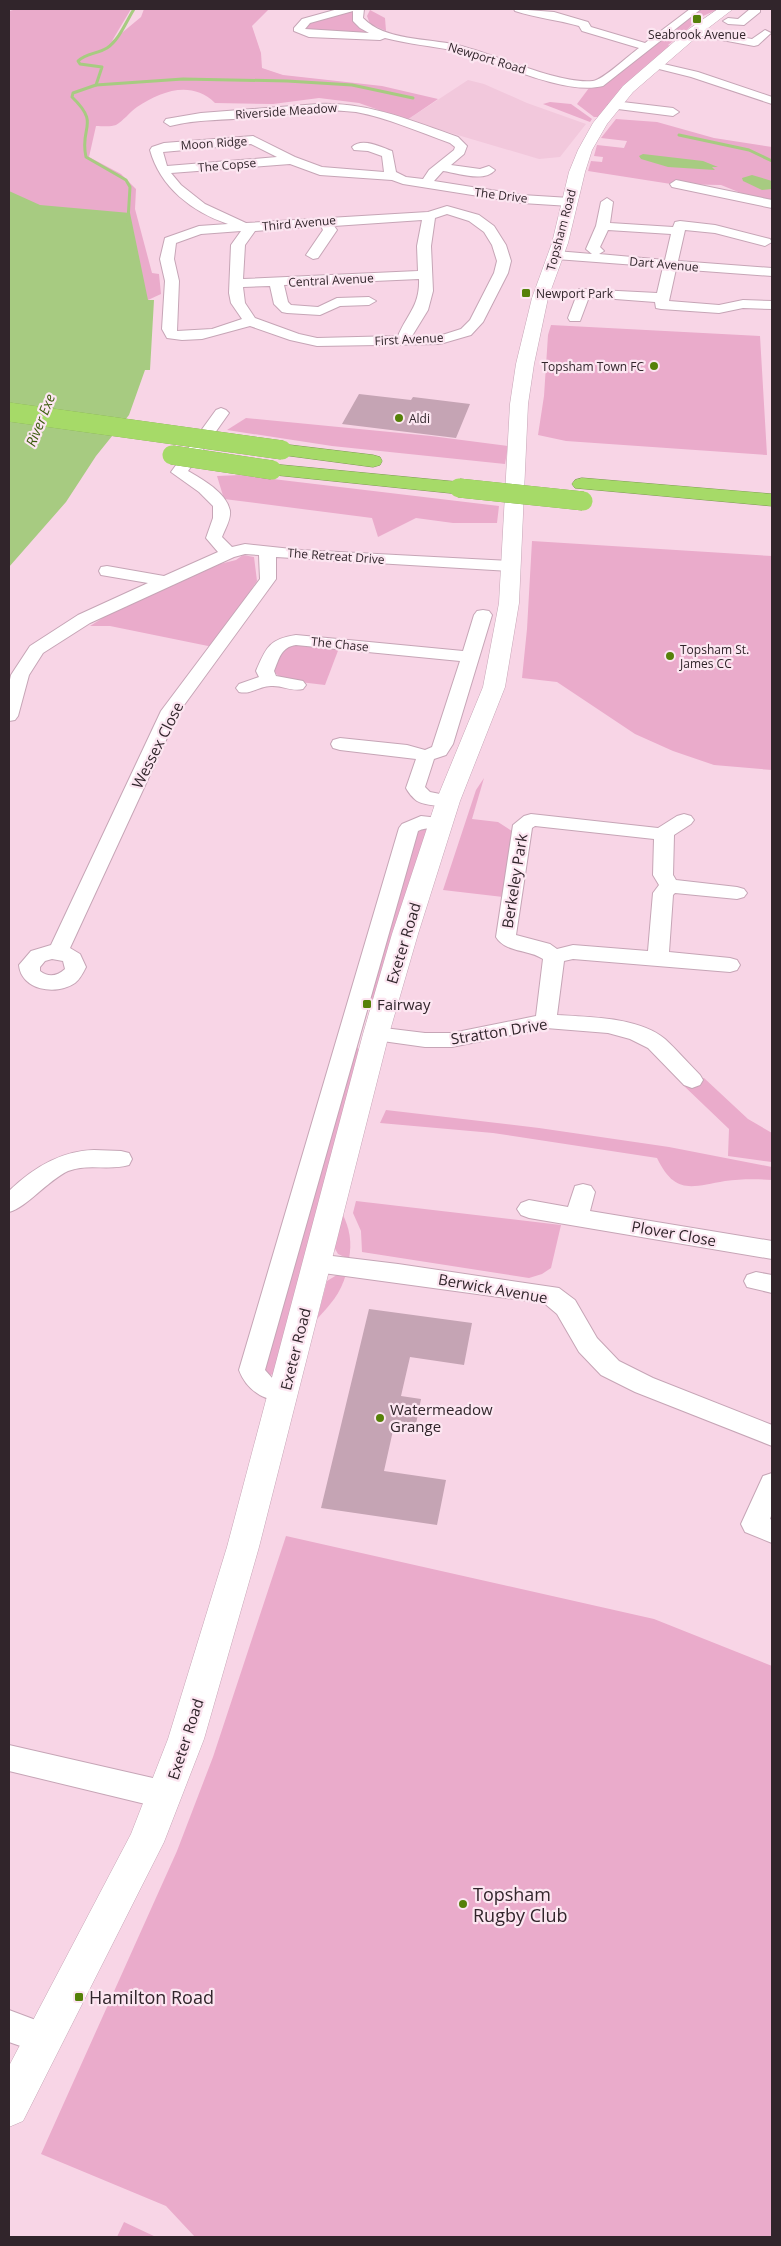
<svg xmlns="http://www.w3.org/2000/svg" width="781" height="2246" viewBox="0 0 781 2246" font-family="'Open Sans',sans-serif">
<rect width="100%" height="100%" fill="#f8d5e6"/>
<path fill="#f2c8dc" d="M468,80L484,84L527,103L586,124L560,157L539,159L407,120Z"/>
<g fill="#eaabcb">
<path d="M17,9H131L112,41L141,17L144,9H269L252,26L261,53L262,68L283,75L382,86L438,99L407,120L359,103L319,98L273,104L215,103C191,80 162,91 137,107C130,112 123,121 116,125C111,127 102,126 96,126L89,157L121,174L136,189L135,209L152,273L159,274L161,294L148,300L9,229V11Z"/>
<path d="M701,9H719L696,19L689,28L668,45L670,46L599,117H594L577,104L589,88L599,86Z"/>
<path d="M370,10L385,18L386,31L370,24L367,16Z"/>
<path d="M352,11C354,26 355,27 371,34L305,30V24Z"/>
<path d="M550,102L571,104L592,119L590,122L543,104Z"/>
<path d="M616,119L657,122L714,138L772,147V200L741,193L721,185L671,184L588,171L591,161L602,162L603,157L594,156L597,145L624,148L627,141L601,138Z"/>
<path d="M551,325L760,336L767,455L566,441L538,435L544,396L548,335Z"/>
<path d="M246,418L431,436L508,446L505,464L332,446L227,430Z"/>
<path d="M240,475L499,506L497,523H453L416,518L378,537L372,518L224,499L217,476Z"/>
<path d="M532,541L772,556V770L714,765L673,751L635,734L557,682L522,678L527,629Z"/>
<path d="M243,555L254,557L257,581L213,647L110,626H90L120,607L220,564L236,560Z"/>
<path d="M297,643L339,648L325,685L283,680L272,670L280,650Z"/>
<path d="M484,778L472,819L498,822L515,833L503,897L443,890L476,790Z"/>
<path d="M425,828L428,830L376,1000H368L417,830Z"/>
<path d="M356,1044L362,1057L275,1374L265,1376L263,1362Z"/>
<path d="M704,1078L748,1119L772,1133V1162L728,1156L729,1129L683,1085Z"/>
<path d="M386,1110L539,1128L669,1147L772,1167V1180C757,1179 740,1179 725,1181C691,1187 675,1195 657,1158L493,1133L380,1123Z"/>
<path d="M356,1201L561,1225L551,1268L542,1274L529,1278L362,1252L361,1231L353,1213Z"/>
<path d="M342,1213C350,1229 352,1242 349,1259L338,1254L334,1247Z"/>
<path d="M340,1273L346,1274C341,1293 330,1305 317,1319L327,1281Z"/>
<path d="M286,1536L654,1619L772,1666V2237H195L166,2206L41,2154L177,1851L213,1757Z"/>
<path d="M124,2222L156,2237H117Z"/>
</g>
<g fill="#a7cb81">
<path d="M643,154L703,161L718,167H712L715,170L668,167L641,159L639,156Z"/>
<path d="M752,175L772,181V189L762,190L743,181L742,178Z"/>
<path d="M9,191L40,205L130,213L148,300H154L150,370H145L129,415L96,456L66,502L9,567Z"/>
</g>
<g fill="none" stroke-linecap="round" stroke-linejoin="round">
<g stroke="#a7cb81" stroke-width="3">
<path d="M96,85L183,79L287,81L352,85L413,98"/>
<path d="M679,135L749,150L772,161"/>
<path d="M128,220L130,187L126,180L86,157C79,126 101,125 72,97L73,93L96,85L102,67L80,64L78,61C86,53 97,54 107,48C119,40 126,22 134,9"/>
</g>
</g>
<g fill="#c5a4b4">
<path d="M359,394L411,400L413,397L470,404L456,438L342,424Z"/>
<path d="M369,1309L472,1323L464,1365L410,1357L401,1396L421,1399L415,1429L394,1426L384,1471L446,1480L437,1525L321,1508Z"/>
</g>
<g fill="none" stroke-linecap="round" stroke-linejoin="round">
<g stroke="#c6a5b6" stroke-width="2">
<g id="minor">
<path d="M338,9H364L363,18C385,41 427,38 457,45C493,53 559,85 593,81C603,80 629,55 639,48L582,31L579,26C558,20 537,18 515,11L514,9L554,12L588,22L591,27L645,43L690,9H701L603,86C564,96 496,61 456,51C432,46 408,44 385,38L380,40L309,37L294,31V28L302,19ZM353,11V21L360,28L369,33L305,29L310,23Z"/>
<path d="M750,9H760V12L744,25L728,24L723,21L728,18L738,19Z"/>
<path d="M694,29L752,39L765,30L771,33L758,45L754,46L690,34L688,32Z"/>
<path d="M655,62L698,72L772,97V104L691,77L651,67L649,65Z"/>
<path d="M614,101L673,108L679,112L673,116L610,108L608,105Z"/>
<path d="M318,104C368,102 412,121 458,137L467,146L464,154L451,165L480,169L489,166L495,170C484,183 458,173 443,171L434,181L522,195L570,198L576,202L570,206L522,203L403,184L392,180L320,175L290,164L171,173L181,185L205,204L246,223L428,212L447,206L479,215L494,226L506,245L511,261L508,273L483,322L471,335L440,344L317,346L290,340L250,326L202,339L182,340L167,338L162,329L165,281L160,259L165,238L199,226L228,224C192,212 160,187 150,150L152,147L164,143L253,136L295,157L322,167L384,172L382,156L368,151L354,150L352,147C362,137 381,147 392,151L396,172L406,177L423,179L429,170L454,150L455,147L450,143C419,132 388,118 356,112C321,107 287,115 253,118C225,120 198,119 170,126L164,122L166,119L201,113ZM251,144L277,157L167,166L163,152ZM447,214L469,221L484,232L492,245L497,261L494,273L470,320L461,329L439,336H412L428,310L433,291L431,246L435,218ZM422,220L417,246L418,271L243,279L245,245L255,231L321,226L323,230L306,255L313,259L318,258L337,230L334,226ZM241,231L231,245L229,293L231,303L242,319L212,329L177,331L179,281L174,259L176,243L201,234ZM419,279C420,306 407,314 398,336L317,338L299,334L255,318L245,303L243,287L270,286L274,304L282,312L287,313L320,315L340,306L369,305L376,301L369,297L337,298L318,307L291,305L288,302L284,285Z"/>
<path d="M676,180L772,200V208L672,187L670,184Z"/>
<path d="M607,198L613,202L610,223L673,227L675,222L680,221L715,225L770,239L772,242L765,246L715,233L685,230L678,261L772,268V276L676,269L669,301L719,305L743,300L772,301V309L743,308L719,313L661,309L656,308L655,302L589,297L580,321H570L568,318L579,289L657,293L663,267L556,259L549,255L556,251L592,254L586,249L596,226L601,202ZM608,230L671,234L665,260L599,254L604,251L600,247Z"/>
<path d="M221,408L226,410L229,413L188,471C202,479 227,493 230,511C231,520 225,529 222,537L232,547L245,544L301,550L512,561L518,562L520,566L518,570L512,571L276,557V579L179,712L70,948L80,954L86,967C83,973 80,979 75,983C56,996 21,990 19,965L31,951L51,945L161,711L260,579L259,555L245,554L234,557L90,623L43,653L29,675L18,716L15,720L9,721V684L11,675L30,646L78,615L148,583L101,575L99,571L101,567L107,566L164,576L218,552L206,538L213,518V506L199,492L171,472L216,410ZM52,959L63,961L65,969C57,976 49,978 40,971V967L45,961Z"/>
<path d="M483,610L489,611L492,615L453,744L446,755L434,759L425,787L430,792L455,797L458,801L455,805C445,807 426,806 417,801C413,798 408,792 406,788L416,759L340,750L333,748L331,744L333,740L340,738L407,745L425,750L432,747L460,661L296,645C281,647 279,659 274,671L276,676L303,681L306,685L303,689C292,692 282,685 271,686C259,686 251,695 239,692L236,688L239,684L259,677L256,671C266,648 269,639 296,635L463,651L474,615L477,611Z"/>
<path d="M531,814L658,828L677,816L684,814L691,816L694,820L691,824L674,835L673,875L676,880L737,887L744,889L747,893L744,897L737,899L675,893L673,895L669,952L730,958L737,960L740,965L737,970L730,972L573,959L564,961L557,1015C589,1017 639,1017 665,1039C677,1050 688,1063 700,1075L703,1080L700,1085L692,1088L684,1085L648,1048L630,1039L608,1033L546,1028L452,1047H425L368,1039L365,1034L368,1029L376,1027L425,1033H452L536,1016L543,959C528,949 506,953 496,937L513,825L524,816ZM535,826L654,839L653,875L659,885L653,893L648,951L573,945L557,949L550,944L516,935L532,828Z"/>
<path d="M421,816L448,819L451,823L448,827C437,830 427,826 418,831L265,1370L273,1379L293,1384L297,1391L293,1398C270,1406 247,1392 239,1370L399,828L402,824Z"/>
<path d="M94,1150L121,1151L129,1153L132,1159L129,1165C109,1171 88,1163 68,1171C47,1181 26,1208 9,1212V1191C33,1168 60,1151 94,1150Z"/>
<path d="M583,1184L591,1186L595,1192L590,1211L772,1241V1259L529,1218L521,1215L517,1209L521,1203L529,1200L568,1207L575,1186Z"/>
<path d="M316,1254L398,1264L559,1288L575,1300L597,1338L619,1361L653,1378L772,1425V1446L635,1392L601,1375L579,1352L557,1314L544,1303L316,1272L308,1269L304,1263L308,1257Z"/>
<path d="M756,1272L772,1275V1293L747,1287L744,1281L747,1275Z"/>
<path d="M772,1473V1513L770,1519L772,1520V1543L745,1532L741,1524L763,1476Z"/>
<path d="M9,1745L166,1781L176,1785L181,1795L176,1805L166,1809L9,1771Z"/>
<path d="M9,2010L57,2028L62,2039L57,2050L46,2055L9,2042Z"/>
</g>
</g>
<g stroke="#c6a5b6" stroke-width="1">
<path id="tertiary" d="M718,9H733L699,35L633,92L607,124L592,150L585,172L568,243L548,298L534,364L528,404L519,603L505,687L460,801L418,934L389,1034L259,1547L204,1739L164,1842L23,2121L9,2127V2066L131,1834L168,1739L227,1547L363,1034L392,934L436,801L483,687L499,603L510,404L516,364L532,298L552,243L569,172L578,150L593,123L623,86L689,29Z"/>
</g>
<g stroke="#7d9b53" stroke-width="1">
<g id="motorway">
<path d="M282,444L373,455L380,457L382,461L380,465L373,467L275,454L273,450L275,446Z"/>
<path d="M272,464L459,482L466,484L469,488L466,492L459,494L265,474L262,470L265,466Z"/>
<path d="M582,478L772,494V506L575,488L572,484L575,480Z"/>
</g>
</g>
<use href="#minor" fill="#fff" fill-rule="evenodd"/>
<use href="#tertiary" fill="#fff" fill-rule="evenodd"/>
<use href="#motorway" fill="#a6da68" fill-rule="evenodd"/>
<g stroke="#7d9b53" stroke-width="19" stroke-linecap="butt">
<g id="motorway-bridge">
<path d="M9,412L282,450"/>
<path d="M172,455L272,470"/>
<path d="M459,488L583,501"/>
</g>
</g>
<use href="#motorway-bridge" stroke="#a6da68" stroke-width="19"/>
</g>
<g fill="#558109" stroke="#fce6f1" stroke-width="2">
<rect x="692" y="14" width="10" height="10" rx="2.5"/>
<rect x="521" y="288" width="10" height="10" rx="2.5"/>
<circle cx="654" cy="366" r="5"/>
<circle cx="399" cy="418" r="5"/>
<circle cx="670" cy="656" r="5"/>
<rect x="362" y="999" width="10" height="10" rx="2.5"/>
<circle cx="380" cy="1418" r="5"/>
<circle cx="463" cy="1904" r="5"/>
<rect x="74" y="1992" width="10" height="10" rx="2.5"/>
</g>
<g text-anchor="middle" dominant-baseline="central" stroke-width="4.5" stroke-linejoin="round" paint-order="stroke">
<g font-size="12" fill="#31252b" stroke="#fce6f1" text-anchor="start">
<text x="697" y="34" text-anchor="middle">Seabrook Avenue</text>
<text x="536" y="293">Newport Park</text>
<text x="644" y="366" text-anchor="end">Topsham Town FC</text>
<text x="409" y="418">Aldi</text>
<text x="680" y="649">Topsham St.<tspan x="680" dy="14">James CC</tspan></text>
</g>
<g font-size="12" fill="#31252b" stroke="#fce6f1">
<text transform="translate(487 58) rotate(17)">Newport Road</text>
<text transform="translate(286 111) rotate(-4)">Riverside Meadow</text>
<text transform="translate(214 143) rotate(-4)">Moon Ridge</text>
<text transform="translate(227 165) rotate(-5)">The Copse</text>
<text transform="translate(501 195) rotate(7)">The Drive</text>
<text transform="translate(299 223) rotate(-5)">Third Avenue</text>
<text transform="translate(561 230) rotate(-75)">Topsham Road</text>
<text transform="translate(664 264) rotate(5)">Dart Avenue</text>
<text transform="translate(331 280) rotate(-3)">Central Avenue</text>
<text transform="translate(409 339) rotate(-3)">First Avenue</text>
<text transform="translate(336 556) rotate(4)">The Retreat Drive</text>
<text transform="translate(340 644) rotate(6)">The Chase</text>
</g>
<g font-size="14" font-style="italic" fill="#3e5d0f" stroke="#fce6f1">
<text transform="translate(40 420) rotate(-68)">River Exe</text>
</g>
<g font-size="15" fill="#31252b" stroke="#fce6f1">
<text transform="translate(157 745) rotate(-63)">Wessex Close</text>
<text transform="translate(514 881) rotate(-81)">Berkeley Park</text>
<text transform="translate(403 943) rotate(-73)">Exeter Road</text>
<text transform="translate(499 1031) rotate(-9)">Stratton Drive</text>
<text transform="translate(674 1233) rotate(10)">Plover Close</text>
<text transform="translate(493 1288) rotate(10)">Berwick Avenue</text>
<text transform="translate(295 1349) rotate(-76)">Exeter Road</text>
<text transform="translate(185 1739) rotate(-72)">Exeter Road</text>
</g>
<g font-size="15" fill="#31252b" stroke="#fce6f1" text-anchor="start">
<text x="377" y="1004">Fairway</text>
<text x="390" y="1409">Watermeadow<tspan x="390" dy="17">Grange</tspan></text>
</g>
<g font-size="18" fill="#31252b" stroke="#fce6f1" text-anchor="start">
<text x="473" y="1894">Topsham<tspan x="473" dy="21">Rugby Club</tspan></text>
<text x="89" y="1997">Hamilton Road</text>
</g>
</g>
<rect width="781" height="2246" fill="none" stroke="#31252b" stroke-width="20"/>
</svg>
